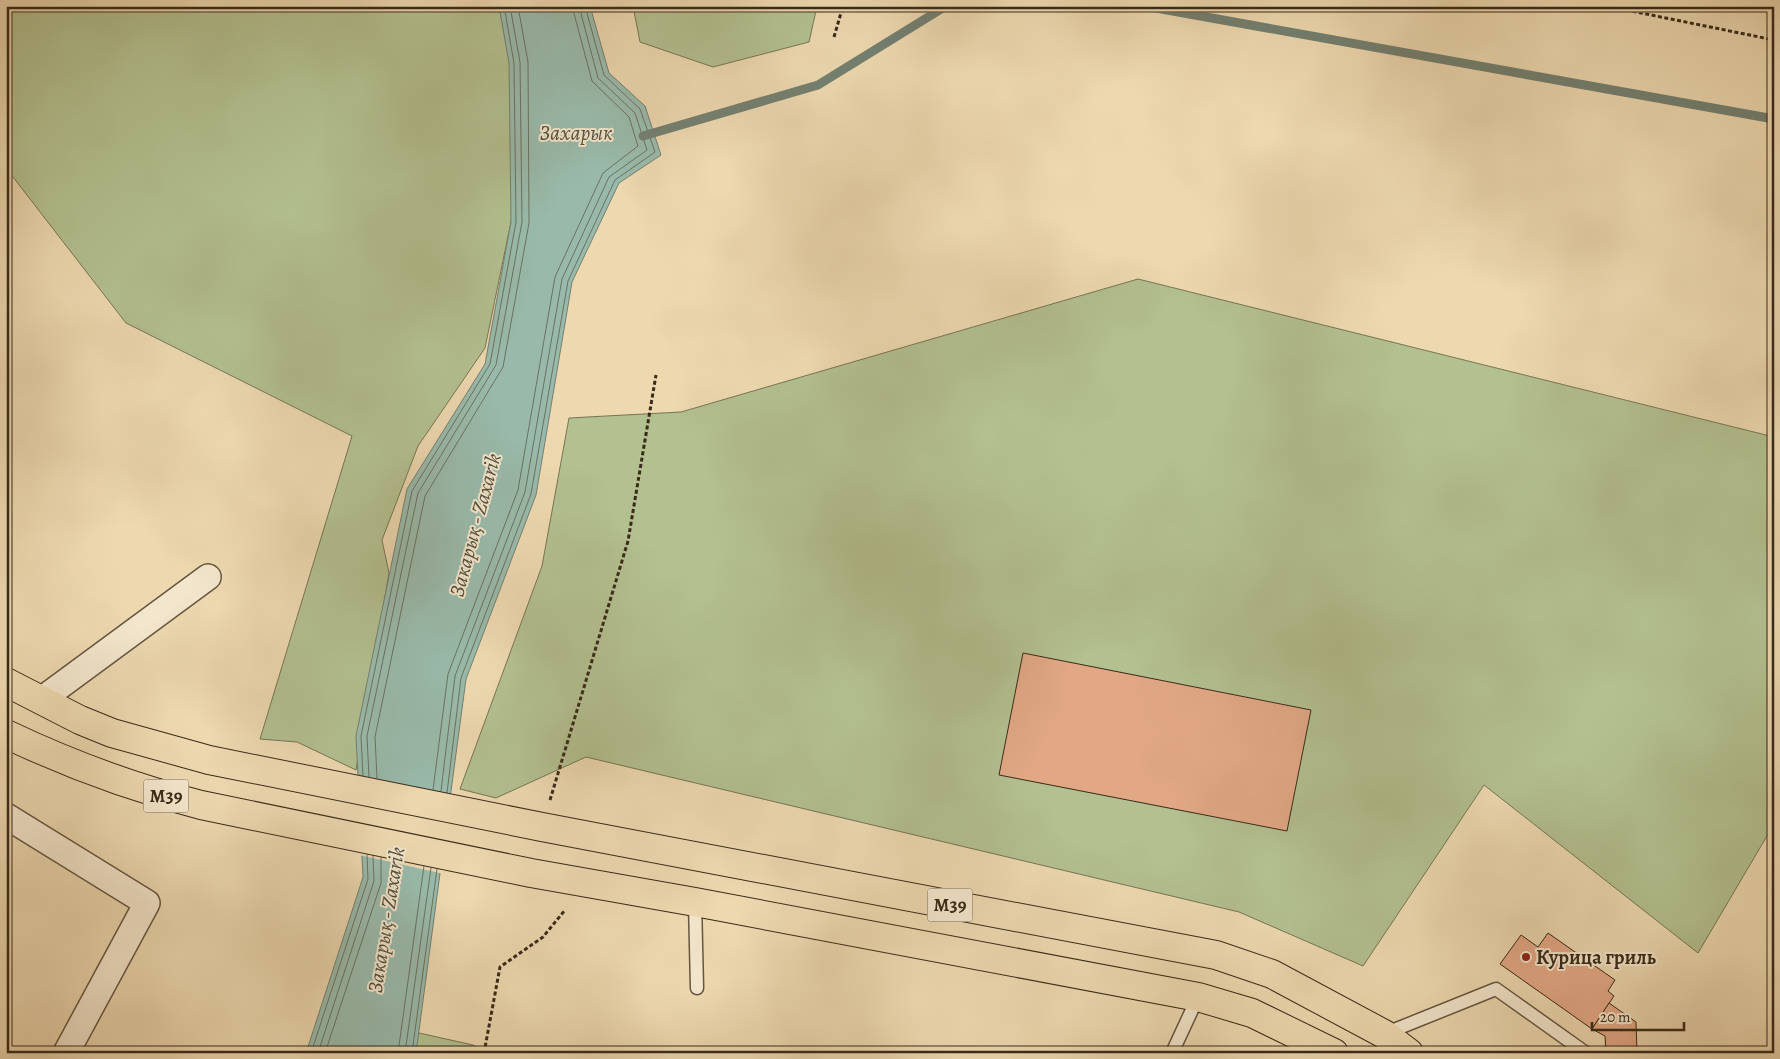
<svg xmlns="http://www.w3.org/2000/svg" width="1780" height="1059" viewBox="0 0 1780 1059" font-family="Alegreya,serif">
<rect width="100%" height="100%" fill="#edd8b0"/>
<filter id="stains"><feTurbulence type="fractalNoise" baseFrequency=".004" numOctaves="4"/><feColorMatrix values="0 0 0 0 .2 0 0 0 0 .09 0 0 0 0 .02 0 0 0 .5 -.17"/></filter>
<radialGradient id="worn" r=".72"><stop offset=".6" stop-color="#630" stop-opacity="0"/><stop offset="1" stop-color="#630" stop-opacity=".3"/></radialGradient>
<g fill="#b3c090" stroke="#767554">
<path d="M6,6H498L518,73L513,212L485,348L418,446L382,540L389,573L356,770L297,742L260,739L352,436L126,323L6,168Z"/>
<path d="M633,6H817L809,42L713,67L640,42Z"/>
<path d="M1138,279L1774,437V824L1698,953L1484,785L1363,966L1239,912L586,757L496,798L460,789L542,566L569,418L681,412Z"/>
<path d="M410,1031L473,1045L486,1053H406Z"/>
</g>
<path fill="#99baab" stroke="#738071" d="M499,6H590L609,73L645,106L661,155L619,183L572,282L536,495L466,679L416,1053H306L363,877L356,736L407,489L485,364L511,222L509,63Z"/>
<path fill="#edd8b0" d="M356,784L453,802L444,874L359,855Z"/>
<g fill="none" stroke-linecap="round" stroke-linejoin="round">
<g stroke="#697262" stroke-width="1">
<path d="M363,776L361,736L412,491L490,364L516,222L514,63L504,6"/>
<path d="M369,777L367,736L418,493L496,365L522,222L520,62L510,6"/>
<path d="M377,778L375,737L425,496L503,367L529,223L528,62L518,6"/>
<path d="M433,790L448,674L518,490L555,277L603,173L638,146L629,117L592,81L572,6"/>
<path d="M441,791L455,676L525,492L562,279L609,177L647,150L635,113L598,78L579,6"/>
<path d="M447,793L461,678L531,494L568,281L615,180L655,152L640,109L604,75L585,6"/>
<path d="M311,1053L368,879L367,855"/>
<path d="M318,1053L374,881L373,856"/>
<path d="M325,1053L381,883V857"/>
<path d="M398,1053L424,866"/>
<path d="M405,1053L431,868"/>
<path d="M412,1053L437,869"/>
</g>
<g stroke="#738071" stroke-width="9">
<path d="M1145,6L1774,119"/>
<path d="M643,136L818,85L946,6"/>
</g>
</g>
<g fill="#e2a886" stroke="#392a19">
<path d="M1023,653L1311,710L1287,831L999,775Z"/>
<path d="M1548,933L1615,980L1608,991L1614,996L1592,1029L1500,964L1521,935L1538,947Z"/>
<path d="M1609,1003L1636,1022L1637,1053H1606L1605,1036L1592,1029Z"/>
</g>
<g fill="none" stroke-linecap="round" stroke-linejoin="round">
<g stroke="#66563f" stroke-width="15">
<g id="lane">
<path d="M695,902L697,988"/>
<path d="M1384,1034L1496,989L1586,1053"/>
<path d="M1172,1053L1198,997"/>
</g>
</g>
<g stroke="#66563f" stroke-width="28">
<g id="street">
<path d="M41,700L208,577"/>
<path d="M6,816L147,903L66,1053"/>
</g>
</g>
<g stroke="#392a19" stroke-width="30">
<g id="highway">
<path d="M6,682L80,720L112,733L209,760L542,827L1216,955L1272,974L1384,1034L1409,1053"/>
<path d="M6,734C69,764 134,788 201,805L531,873L695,902L1198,997L1252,1013L1334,1053"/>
</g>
</g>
<g stroke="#392a19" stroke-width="3" stroke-dasharray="4 2.5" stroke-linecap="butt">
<path d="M1607,6L1774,40"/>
<path d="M834,37L843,6"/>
<path d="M550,800L628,541L656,375"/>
<path d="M484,1053L500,967L543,937L565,910"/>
</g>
<use href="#lane" stroke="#f3e6cc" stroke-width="12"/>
<use href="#street" stroke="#f3e6cc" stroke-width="25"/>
<use href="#highway" stroke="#edd8b0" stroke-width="28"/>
</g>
<circle fill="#8f2418" stroke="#f3e6cc" stroke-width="2" cx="1526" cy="957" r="5"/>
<g text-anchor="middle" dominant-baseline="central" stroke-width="4" stroke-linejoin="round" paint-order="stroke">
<g fill="#f3e6cc" stroke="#71624f" stroke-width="1">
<rect x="143.5" y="779.5" width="45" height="33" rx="4"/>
<rect x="927.5" y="888.5" width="45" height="33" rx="4"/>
</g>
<g font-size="19" font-weight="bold" fill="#392a19">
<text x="166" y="796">M39</text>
<text x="950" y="905">M39</text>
</g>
<g font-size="20" font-weight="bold" fill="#392a19" stroke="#f3e6cc" text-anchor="start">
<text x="1536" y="957">Курица гриль</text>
</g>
<g font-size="21" font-style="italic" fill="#514e3e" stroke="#f3e6cc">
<text x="576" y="133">Захарык</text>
<text transform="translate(475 525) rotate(-75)">Закарық - Zaxarik</text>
<text transform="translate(386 920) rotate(-81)">Закарық - Zaxarik</text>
</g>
</g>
<rect width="1780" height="1059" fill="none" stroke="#edd8b0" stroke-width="25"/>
<rect x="8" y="8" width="1765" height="1044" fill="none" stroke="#392a19" stroke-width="2.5"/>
<rect x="12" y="12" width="1755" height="1034" fill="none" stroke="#392a19"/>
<path d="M1592 1022v8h92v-8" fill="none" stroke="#392a19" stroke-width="2.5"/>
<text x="1600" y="1022" font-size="15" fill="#392a19" stroke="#f3e6cc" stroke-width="4" paint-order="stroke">20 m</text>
<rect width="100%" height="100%" filter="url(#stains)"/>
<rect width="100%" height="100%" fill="url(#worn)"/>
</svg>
